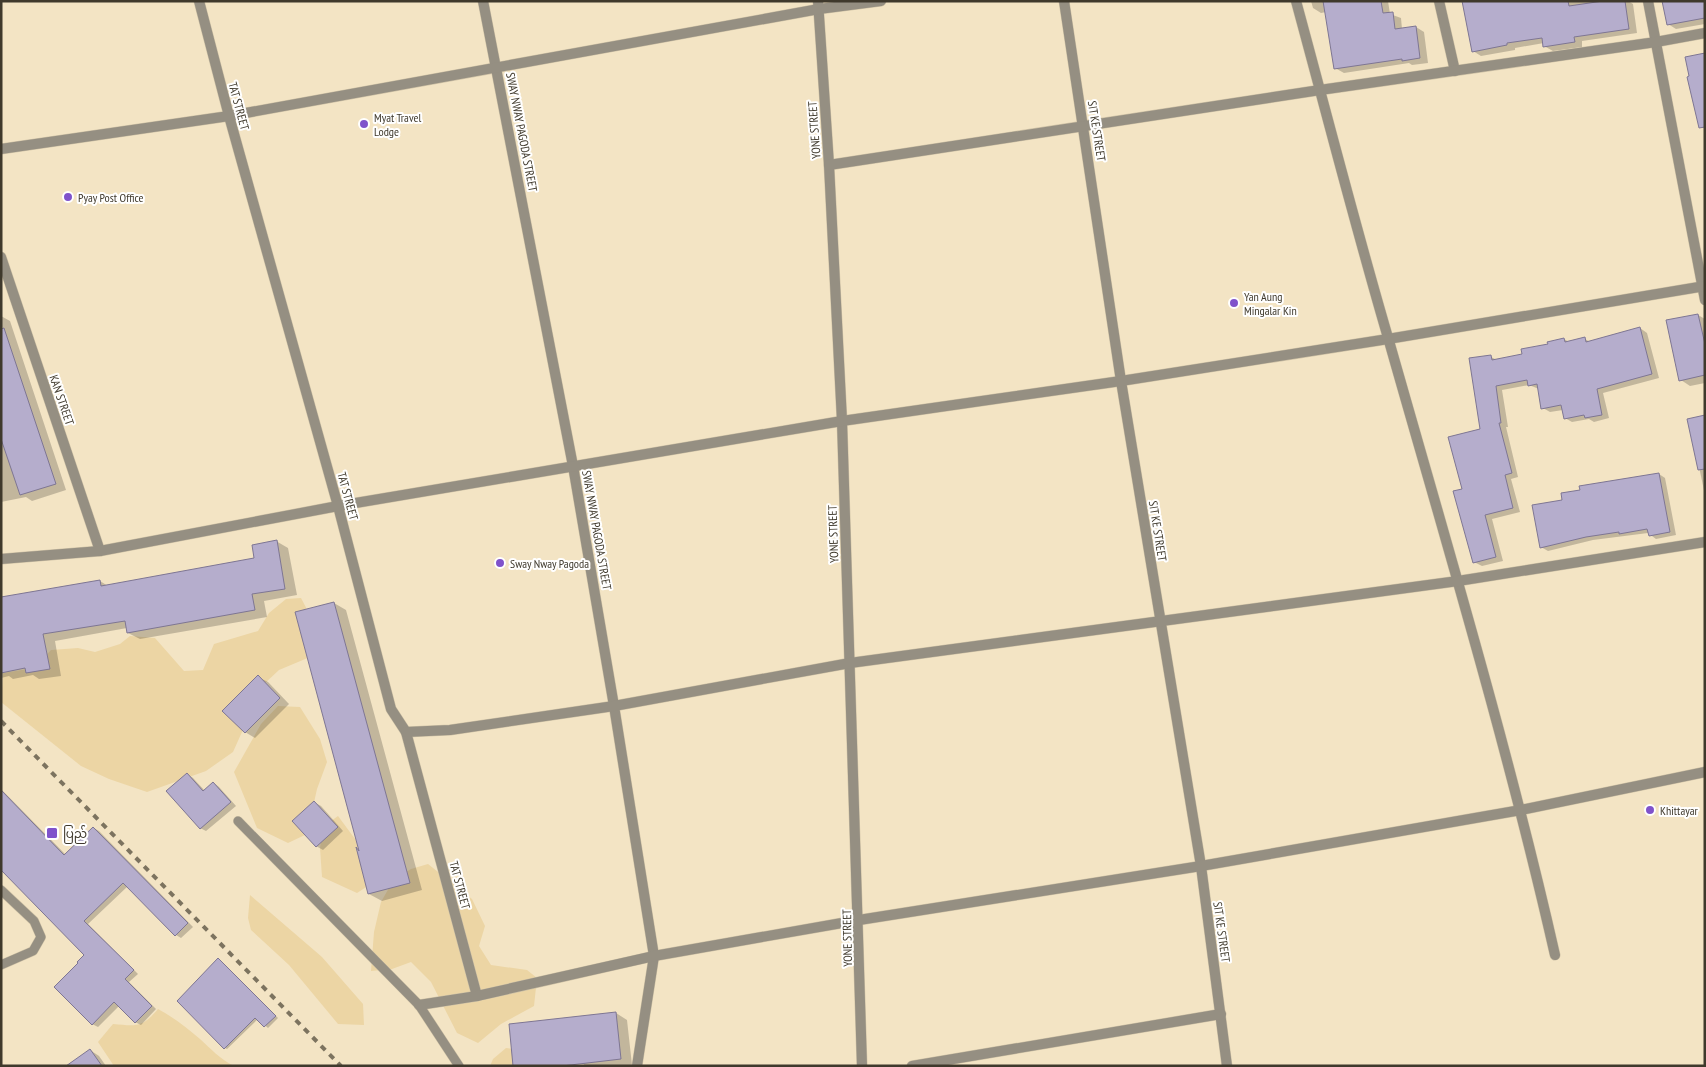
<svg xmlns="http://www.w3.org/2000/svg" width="1706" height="1067" viewBox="0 0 1706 1067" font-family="'PT Sans Narrow','Noto Sans Myanmar',sans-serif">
<rect width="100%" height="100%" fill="#f3e4c4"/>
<g fill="#ecd5a4">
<path d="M301,598L312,619L310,657L279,670L263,685L233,752L206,771L147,792L109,779L81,766L1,702L3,673L34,668L51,650L78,648L95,652L120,644L130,636L155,638L184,671L203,670L214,644L258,631L269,613L286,599Z"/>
<path d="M278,706L300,707L320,739L327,762L317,789L307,834L288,843L257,828L234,772L261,724Z"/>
<path d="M338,816L358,843L377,880L357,893L322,877L320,848L323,827Z"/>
<path d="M428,864L472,899L485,926L479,946L491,965L527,970L537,978L534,1006L501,1024L478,1043L457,1033L431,982L411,962L392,969L371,971L374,932L381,902L394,879L411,869Z"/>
<path d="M250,895L322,957L363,1004L364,1025L338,1024L289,965L251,930L248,918Z"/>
<path d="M158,1009C173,1017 187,1028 200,1039C211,1049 220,1059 234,1066H114L98,1042L113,1024C137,1026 142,1028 158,1009Z"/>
<path d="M506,1048L526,1051L539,1066H490L493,1059Z"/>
</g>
<g fill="#0003">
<path d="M1311,1H1388L1390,14L1401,18L1402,29L1416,27L1424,32L1428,63L1412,65L1409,63L1344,73L1335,68L1326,12L1321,13L1313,8Z"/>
<path d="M1468,1H1628L1633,4L1637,33L1582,41V47L1553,51L1544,46V43L1515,48V50L1481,56L1473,51Z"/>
<path d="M1705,1V24L1676,29L1668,24Z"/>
<path d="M1698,315L1705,319V383L1690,386L1681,380Z"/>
<path d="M1,316L10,321L66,490L32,501L26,497L1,502Z"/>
<path d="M1640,328L1647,333L1659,378L1603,393L1609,418L1594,422L1589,419L1572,422L1565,418L1563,410L1550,412L1543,408L1539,389L1529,385L1502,390L1508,427H1506L1518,477L1511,479L1520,512L1492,519L1503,561L1482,566L1474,562L1464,490L1481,430L1491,357L1497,360L1523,355L1564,339L1569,342L1585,339L1590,342Z"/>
<path d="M1705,416V495L1689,420Z"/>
<path d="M1659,474L1665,478L1676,535L1656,539L1648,533L1593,540L1548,551L1541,547L1564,501L1581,491Z"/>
<path d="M276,541L288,548L297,595L264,601L267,617L140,639L128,633L127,628L55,641L61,676L39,679L33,675L13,679L9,676L1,678V599L100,581L108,586L256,559Z"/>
<path d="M334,603L346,610L422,890L382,901L369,894L358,850L360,851Z"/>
<path d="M258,677L268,682L289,704L255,738L245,732Z"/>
<path d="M187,774L193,778L205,791L214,783L219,787L236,806L206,831L200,828Z"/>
<path d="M1,789L66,855L94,828L99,831L193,927L181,938L176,935L128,886L88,924L138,974L129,982L156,1009L141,1025L135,1022L119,1006L98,1027L92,1024L80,963L85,955L1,868Z"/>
<path d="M314,802L321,806L343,831L323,850L316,846Z"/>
<path d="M218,959L278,1018L268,1028L258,1019L227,1049L225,1048Z"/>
<path d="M616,1013L627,1020L632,1065L574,1066L584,1065L583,1062Z"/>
<path d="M90,1050L99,1056L106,1066H67Z"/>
</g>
<g fill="#b5adcc" stroke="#7e7693">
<path d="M1323,1H1381L1383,13L1393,12L1395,29L1416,26L1420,58L1402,61V59L1334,69Z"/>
<path d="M1462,1H1568L1569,6L1603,1H1625L1629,29L1574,37L1575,42L1543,47L1542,38L1507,43V45L1472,52Z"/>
<path d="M1662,1H1705V18L1667,25Z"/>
<path d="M1705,53V127L1699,128L1687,77L1689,76L1685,57Z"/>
<path d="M1698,314L1705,344V375L1679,381L1666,320Z"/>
<path d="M1640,327L1652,374L1597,389L1602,415L1585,418L1584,415L1564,419L1561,405L1541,409L1537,384L1528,386L1527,380L1496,386L1501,423H1499L1512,473L1505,475L1513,508L1485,515L1496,557L1473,563L1453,491L1462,489L1448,437L1480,429L1469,358L1491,355L1492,360L1522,354L1521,349L1548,344L1547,342L1564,338L1565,342L1585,337L1586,342Z"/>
<path d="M4,328L56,484L20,495L1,439V329Z"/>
<path d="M1705,415V469L1698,470L1687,419Z"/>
<path d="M1659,473L1670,532L1649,536L1647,529L1619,534V532L1586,537L1540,548L1532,505L1562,500L1561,493L1580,490L1579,486Z"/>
<path d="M277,540L285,589L252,594L255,610L127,633L125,621L43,634L50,669L26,673L25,668L1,673V597L100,580L101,586L254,558L252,545Z"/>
<path d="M334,602L410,883L368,894L356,847L359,851L295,612Z"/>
<path d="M258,675L280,698L245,733L222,711Z"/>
<path d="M187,773L203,791L213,782L231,802L200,829L166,791Z"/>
<path d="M1,790L64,855L93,827L188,923L175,936L123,883L84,921L134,970L125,979L152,1006L135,1023L114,1002L92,1025L54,987L78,963L77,962L84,955L1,870Z"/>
<path d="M314,801L338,827L316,847L292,821Z"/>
<path d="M218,958L276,1016L264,1027L255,1018L224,1049L177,1001Z"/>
<path d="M616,1012L621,1059L562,1066H513L509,1024Z"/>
<path d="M90,1049L102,1066H66Z"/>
</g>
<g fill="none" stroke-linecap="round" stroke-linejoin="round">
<g stroke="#cfc2a6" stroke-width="10">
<g id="service">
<path d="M238,821L419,1005L459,1066"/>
<path d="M1,890L34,921L41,937L33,951L1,965"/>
</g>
</g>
<g stroke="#cfc2a6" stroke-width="11">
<g id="minor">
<path d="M199,1L229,116L338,506L391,709L406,732L477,996"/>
<path d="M483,1L573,466L614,706L654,956L637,1066"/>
<path d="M818,1L829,165L842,421L862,1066"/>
<path d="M1064,1L1121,381L1201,866L1227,1066"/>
<path d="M1296,1C1327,115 1356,229 1389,341C1447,545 1508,748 1555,955"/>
<path d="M1439,1L1455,71"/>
<path d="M1648,1L1705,300"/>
<path d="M1,149L229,116L819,9L881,1"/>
<path d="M829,165L1320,90L1656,42L1705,33"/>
<path d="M1,257L100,551"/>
<path d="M406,732L450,730L614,706L850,663L1458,581L1705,542"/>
<path d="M419,1005L477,996L654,956L859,920L1201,866L1521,810L1705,772"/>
<path d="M912,1066L1221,1014"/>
</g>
</g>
<g stroke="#cfc2a6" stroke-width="11">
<path id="tertiary" d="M1,559L100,551L338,506L842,421L1121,381L1388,339L1705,286"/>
</g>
<use href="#service" stroke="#958f82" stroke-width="9"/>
<use href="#minor" stroke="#958f82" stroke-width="10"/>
<use href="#tertiary" stroke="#958f82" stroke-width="10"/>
<path stroke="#7c735f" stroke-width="4" stroke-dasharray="6 6" stroke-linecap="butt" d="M1,721L341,1066"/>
</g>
<g fill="#7f52cb" stroke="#fff" stroke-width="2">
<circle cx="364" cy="124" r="5"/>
<circle cx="68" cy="197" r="5"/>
<circle cx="1234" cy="303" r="5"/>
<circle cx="500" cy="563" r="5"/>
<circle cx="1650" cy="810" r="5"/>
<rect x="46" y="827" width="12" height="12" rx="2.5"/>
</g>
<g text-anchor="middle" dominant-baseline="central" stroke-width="4" stroke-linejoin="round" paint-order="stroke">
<g font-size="12" fill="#3f392c" stroke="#fff">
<text transform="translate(239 106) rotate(75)">TAT STREET</text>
<text transform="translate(814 130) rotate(-94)">YONE STREET</text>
<text transform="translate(1097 131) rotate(81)">SIT KE STREET</text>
<text transform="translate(522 132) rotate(79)">SWAY NWAY PAGODA STREET</text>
<text transform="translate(62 400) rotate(71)">KAN STREET</text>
<text transform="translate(348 496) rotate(75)">TAT STREET</text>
<text transform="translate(597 530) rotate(80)">SWAY NWAY PAGODA STREET</text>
<text transform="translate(1158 531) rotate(81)">SIT KE STREET</text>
<text transform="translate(833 534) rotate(-92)">YONE STREET</text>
<text transform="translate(460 885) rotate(75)">TAT STREET</text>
<text transform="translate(1222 932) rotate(82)">SIT KE STREET</text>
<text transform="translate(847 938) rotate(-91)">YONE STREET</text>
</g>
<g font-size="12" fill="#3f392c" stroke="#fff" text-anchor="start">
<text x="374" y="117">Myat Travel<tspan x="374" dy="14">Lodge</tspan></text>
<text x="78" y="197">Pyay Post Office</text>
<text x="1244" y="296">Yan Aung<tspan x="1244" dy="14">Mingalar Kin</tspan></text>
<text x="510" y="563">Sway Nway Pagoda</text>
<text x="1660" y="810">Khittayar</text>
<text x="63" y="833">ပြည်</text>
</g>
</g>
<rect width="1706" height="1067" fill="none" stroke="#3f392c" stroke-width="5"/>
</svg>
